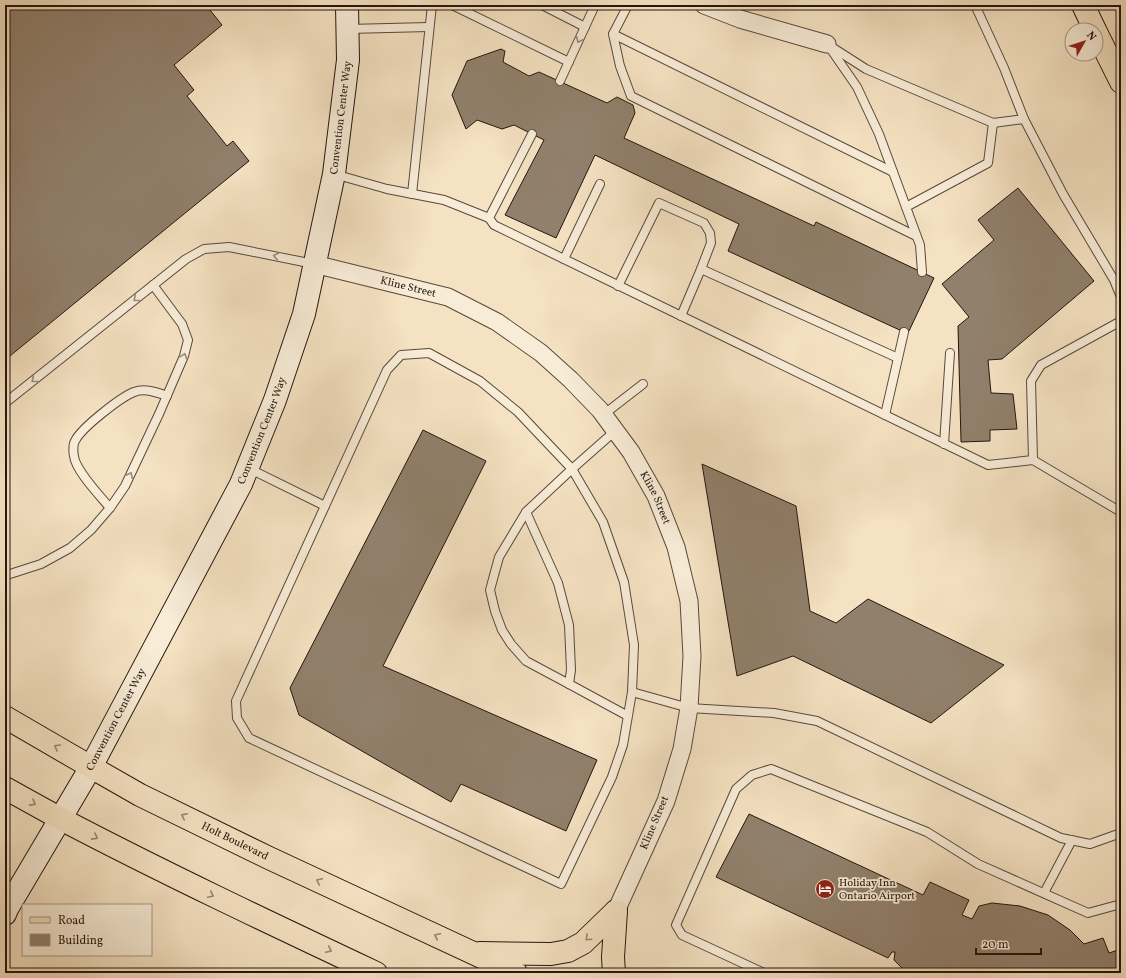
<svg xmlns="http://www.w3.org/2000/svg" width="1126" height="978" viewBox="0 0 1126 978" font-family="Vollkorn,serif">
<rect width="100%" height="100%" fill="#f5e2c2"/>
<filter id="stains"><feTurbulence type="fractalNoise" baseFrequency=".005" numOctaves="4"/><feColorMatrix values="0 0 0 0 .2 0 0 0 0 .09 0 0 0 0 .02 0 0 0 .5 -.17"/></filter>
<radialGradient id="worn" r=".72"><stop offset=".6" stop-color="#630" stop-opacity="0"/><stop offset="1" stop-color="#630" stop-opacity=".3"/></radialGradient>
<g fill="#91806c" stroke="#24150f">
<path d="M5,5H206L222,25L174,65L194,90L187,96L227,146L233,141L249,161L5,360Z"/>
<path d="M501,49L505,51L503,62L529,76L539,72L607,103L617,97L633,105L635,113L624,138L814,226L816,222L934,278L909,331L904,332L728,251L739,224L595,155L556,238L505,215L544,140L514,125L502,129L477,120L466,129L452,95L467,61Z"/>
<path d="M1018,188L1094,281L1002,359L988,360L991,393L1013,394L1017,429L990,430V441L961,442L958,326L969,317L942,284L994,240L978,220Z"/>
<path d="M423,430L486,461L383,666L597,760L566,831L461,784L451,802L299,715L290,688Z"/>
<path d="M702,464L796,506L810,611L836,623L868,599L1004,665L931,723L793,656L737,676Z"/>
<path d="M749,814L923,895L930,882L969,900L962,915L972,919L979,906L992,903L1020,906L1048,915L1070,930L1084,944L1103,938L1109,953L1121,949V973H907L894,960L895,952H892L888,958L716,877Z"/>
</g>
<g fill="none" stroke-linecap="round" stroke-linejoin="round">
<g stroke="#58483c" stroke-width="10">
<g id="lane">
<path d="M452,5L569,62"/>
<path d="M542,5L585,27"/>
<path d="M628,5L613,34L620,66L631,96L916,236"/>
<path d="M348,29L429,27"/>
<path d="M613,34L893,172"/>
<path d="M827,44L866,69L993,123L1024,119L1004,68L975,5"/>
<path d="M830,48L857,87L879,134L920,245L922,272"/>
<path d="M560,81L595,5"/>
<path d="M1024,119L1063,194L1114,280L1121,297"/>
<path d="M334,174L387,189L444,200L489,218L494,225L988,465L1033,460L1031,381L1041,365L1121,321"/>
<path d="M412,194L432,5"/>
<path d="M906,207L988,163L993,123"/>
<path d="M489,218L532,134"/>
<path d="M564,259L600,184"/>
<path d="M618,286L659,203L704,223L710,233L711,243L701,269"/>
<path d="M681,316L701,269L898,358"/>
<path d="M5,403L186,259L204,249L229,247L314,264"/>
<path d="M603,415L643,384"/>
<path d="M885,415L904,332"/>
<path d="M615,431L572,469L518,412L480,381L429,353L401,355L387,370L236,701L237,718L249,738L561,884L612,777L623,745L632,692L634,645L624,582L603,522L572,469L526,512L558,583L569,625L571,670L569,684L628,716"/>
<path d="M944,444L950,353"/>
<path d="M1033,460L1121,512"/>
<path d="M248,468L325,506"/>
<path d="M110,508C101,497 75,470 74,456C73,452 73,444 75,441C81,428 121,397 134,392C145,388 156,392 167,396"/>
<path d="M526,512L499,557L490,590L495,611L502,630L511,644L526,661L569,684"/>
<path d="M5,575L10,574L41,564L70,548L91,530L110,508L125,486L159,414L184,356L188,340L182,324L153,285"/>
<path d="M632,692L689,708L774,713L817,721L1061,838L1090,844L1121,833"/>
<path d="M1044,893L1072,840"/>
<path d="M764,973L682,935L676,925L736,789L752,775L771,769L927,832L978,864L1088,913L1121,904"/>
</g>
</g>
<g stroke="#58483c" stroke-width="19">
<g id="street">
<path d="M704,5L740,19L827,44"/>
<path id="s1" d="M314,264L448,297L497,322L541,353L571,380L600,410L631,452L656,496L676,547L689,601L692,656L689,708L682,749L666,801L616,911"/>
</g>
</g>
<g stroke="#24150f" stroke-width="24">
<g id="secondary">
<path id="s2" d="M5,914L7,909L91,767L241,484L275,400L304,314L334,174L348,60L347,5"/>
</g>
</g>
<g stroke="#24150f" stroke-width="24">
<g id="primary">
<path d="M5,717L91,767"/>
<path d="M5,788L61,819"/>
</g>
</g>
<g stroke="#24150f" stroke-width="24">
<g id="highway">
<path d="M1083,5L1095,30"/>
<path d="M1096,32L1121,82"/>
<path id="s3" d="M91,767L140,795L269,858L516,973"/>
<path d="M61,819C164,873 270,923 376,973"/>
<path d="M480,953L551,954L568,951L583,943L616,911"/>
<path d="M614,973L613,957L616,911"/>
</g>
</g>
<use href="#lane" stroke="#f8ecd7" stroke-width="8"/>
<use href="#street" stroke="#f8ecd7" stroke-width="17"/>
<use href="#secondary" stroke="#f8ecd7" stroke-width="22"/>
<use href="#primary" stroke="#f5e2c2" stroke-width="22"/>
<use href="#highway" stroke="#f5e2c2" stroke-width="22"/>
</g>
<defs><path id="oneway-chevron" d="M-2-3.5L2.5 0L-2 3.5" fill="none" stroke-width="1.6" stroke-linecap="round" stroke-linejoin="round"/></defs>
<g stroke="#998b7d">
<use href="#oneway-chevron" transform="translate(579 40) rotate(114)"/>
<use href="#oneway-chevron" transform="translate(276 256) rotate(-168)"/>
<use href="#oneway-chevron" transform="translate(136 299) rotate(141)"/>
<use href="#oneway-chevron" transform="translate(184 356) rotate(-72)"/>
<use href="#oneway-chevron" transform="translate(34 380) rotate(141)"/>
<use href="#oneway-chevron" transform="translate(130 475) rotate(-65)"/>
</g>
<g stroke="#978671">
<use href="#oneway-chevron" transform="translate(57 747) rotate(-150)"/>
<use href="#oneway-chevron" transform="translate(33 803) rotate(29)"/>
<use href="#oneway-chevron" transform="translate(184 816) rotate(-154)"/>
<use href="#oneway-chevron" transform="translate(95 837) rotate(28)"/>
<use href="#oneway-chevron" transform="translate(319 881) rotate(-155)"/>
<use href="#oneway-chevron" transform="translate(211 895) rotate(25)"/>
<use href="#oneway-chevron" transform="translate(437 936) rotate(-155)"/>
<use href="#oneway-chevron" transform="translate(588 938) rotate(137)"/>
<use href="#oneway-chevron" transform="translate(329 950) rotate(25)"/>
</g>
<defs>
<g id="hotel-disc" transform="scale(1)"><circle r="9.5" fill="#8f2418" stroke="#f8ecd7"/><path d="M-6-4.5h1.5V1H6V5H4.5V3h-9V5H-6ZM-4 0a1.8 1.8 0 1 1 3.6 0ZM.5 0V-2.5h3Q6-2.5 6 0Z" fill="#fff"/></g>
</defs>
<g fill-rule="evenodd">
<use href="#hotel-disc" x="825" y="889"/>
</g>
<g text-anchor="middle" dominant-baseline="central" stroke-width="3.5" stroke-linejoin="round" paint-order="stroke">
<g font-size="11" fill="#24150f" stroke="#f8ecd7">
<text stroke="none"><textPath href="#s2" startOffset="872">Convention Center Way</textPath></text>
<text stroke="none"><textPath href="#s1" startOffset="97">Kline Street</textPath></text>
<text stroke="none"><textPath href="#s2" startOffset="548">Convention Center Way</textPath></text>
<text stroke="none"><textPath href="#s1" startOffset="433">Kline Street</textPath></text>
<text stroke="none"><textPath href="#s2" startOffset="224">Convention Center Way</textPath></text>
<text transform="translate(655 823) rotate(-67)">Kline Street</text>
<text stroke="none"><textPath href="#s3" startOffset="162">Holt Boulevard</textPath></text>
</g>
<g font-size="11" fill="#24150f" stroke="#f8ecd7" text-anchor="start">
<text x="839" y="883">Holiday Inn<tspan x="839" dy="13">Ontario Airport</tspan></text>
</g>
</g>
<rect width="1126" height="978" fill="none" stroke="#f5e2c2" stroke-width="20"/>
<rect x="6" y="6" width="1114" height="966" fill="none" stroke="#24150f" stroke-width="2"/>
<rect x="10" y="10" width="1106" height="958" fill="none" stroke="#24150f"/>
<rect x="22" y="904" width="130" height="52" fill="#f8ecd7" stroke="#a39687"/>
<rect x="30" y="917" width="20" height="6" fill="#f5e2c2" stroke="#a39687"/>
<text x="58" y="924" font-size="12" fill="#24150f">Road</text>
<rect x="30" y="934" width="20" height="12" fill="#91806c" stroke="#a39687"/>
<text x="58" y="944" font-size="12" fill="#24150f">Building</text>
<g transform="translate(1084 42) rotate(51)"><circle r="19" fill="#f8ecd7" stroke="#a39687"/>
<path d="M0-3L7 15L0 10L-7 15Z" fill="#8f2418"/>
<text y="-6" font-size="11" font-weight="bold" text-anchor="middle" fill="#24150f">N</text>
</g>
<path d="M976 948v6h65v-6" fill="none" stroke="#24150f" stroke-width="2"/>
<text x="982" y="948" font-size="12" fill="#24150f" stroke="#f8ecd7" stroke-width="3" paint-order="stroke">20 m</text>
<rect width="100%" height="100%" filter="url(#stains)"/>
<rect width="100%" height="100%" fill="url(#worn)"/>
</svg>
